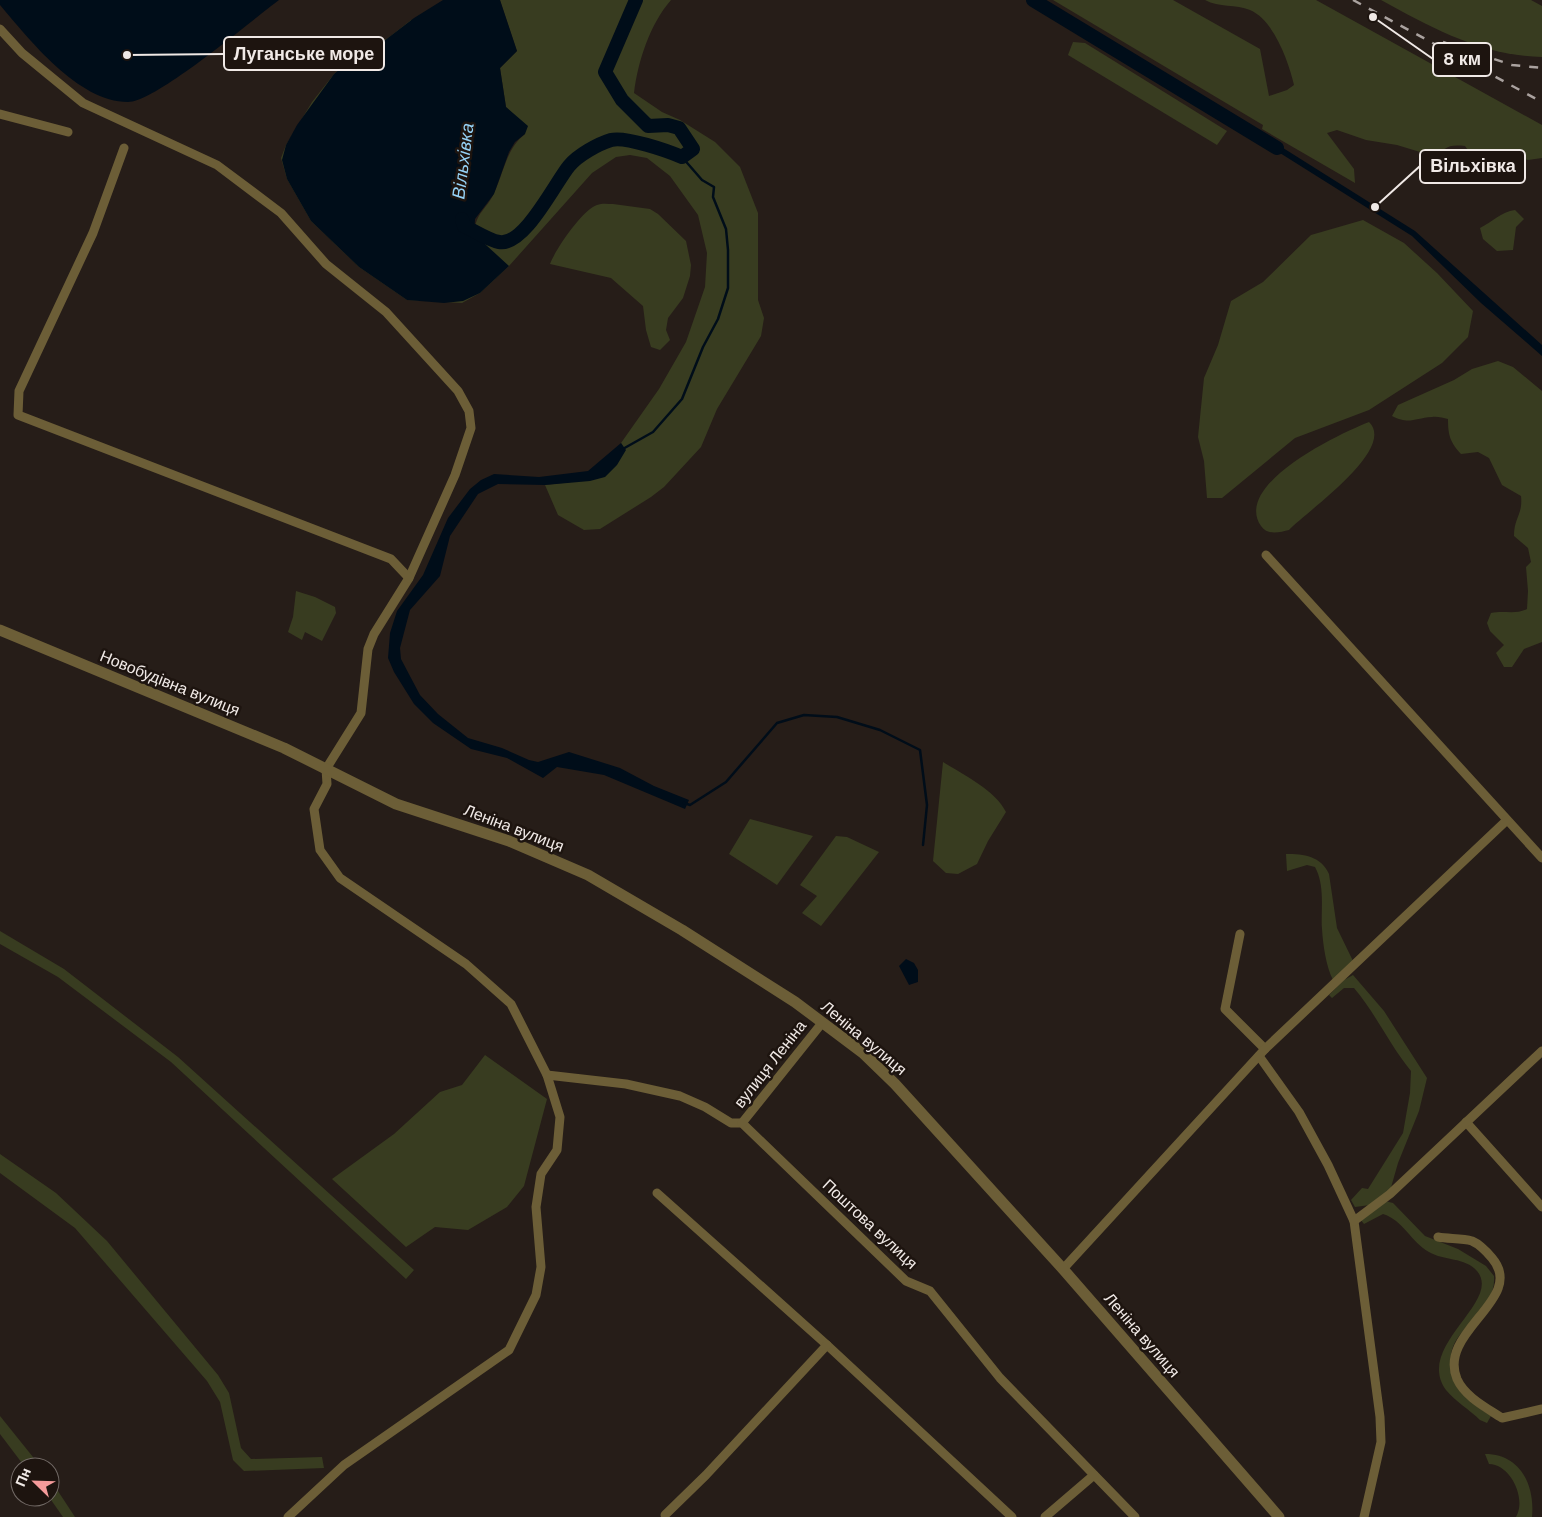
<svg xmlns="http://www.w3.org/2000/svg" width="1542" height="1517" viewBox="0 0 1542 1517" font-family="'DM Sans',sans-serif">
<rect width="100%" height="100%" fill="#261d18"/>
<g fill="#383c20">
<path d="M500,0H671C650,24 638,61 634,93L662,112L680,120L715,142L740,167L758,213V300L764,318L761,336L717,409L701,447L664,487L651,497L600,529L584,530L558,515L545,485L571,482L625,450L621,443L659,389L686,342L705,287L707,253L698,215L670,176L647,158L630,155L616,157L592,173L509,266L480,293L462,303L407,300L359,267L311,221L287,179L281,158L286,145L312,102L334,74L355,56L388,38L411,20L474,234C476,211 486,211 494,193C504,172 506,149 525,134L519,120L506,107L500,68L517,51Z"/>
<path d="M1053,0H1173L1260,49L1269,96L1287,90L1294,85C1289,63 1274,20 1250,10C1236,4 1219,8 1205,0H1316L1542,125V158L1528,160L1512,156L1495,164L1477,162L1465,146C1447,144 1445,148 1432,160L1420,152L1397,145L1366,140L1337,130L1327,133L1354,169L1355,183L1262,129L1263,125Z"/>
<path d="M1381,0H1531L1542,6V57C1483,56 1432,28 1381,0Z"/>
<path d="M1073,42L1085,43L1227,131L1217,145L1068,55Z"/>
<path d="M613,204L650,209L658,214L686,241L691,265L690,276L683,298L668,318L666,330L670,340L660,350L651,347L646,330L643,306L611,278L550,264C555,250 583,209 597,205C602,203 608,204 613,204Z"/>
<path d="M1515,210L1524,219L1516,227L1513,250L1497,251L1483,239L1480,228C1492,222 1501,212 1515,210Z"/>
<path d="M1363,220L1404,243L1437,273L1473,311L1468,337L1442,363L1369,410L1295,438L1222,498H1207L1204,461L1198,437L1204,378L1218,345L1231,301L1263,282L1311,235Z"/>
<path d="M1498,361L1513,367L1542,391V642L1524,649L1512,667H1504L1496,653L1504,645L1490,631L1487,623L1491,613C1504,610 1515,615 1527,609L1528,591L1526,567L1531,562L1528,548L1514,536C1514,517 1523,515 1521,496L1502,485L1489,458L1478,452L1461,454C1450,442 1448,435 1448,419C1443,418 1437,416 1432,417C1414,418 1410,425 1392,416L1398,405L1454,380L1472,369Z"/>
<path d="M1369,422C1397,449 1307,511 1289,530C1280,532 1268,536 1261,526C1232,484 1341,433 1369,422Z"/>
<path d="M296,591L315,597L335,607L336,613L322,641L305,632L302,640L288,632L293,617Z"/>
<path d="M943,762C964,775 995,790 1006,812L988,841L977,864L958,874L946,873L933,861Z"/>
<path d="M750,819L813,836L777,885L729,854Z"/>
<path d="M836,836L847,837L879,852L821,926L802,913L817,896L800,885Z"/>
<path d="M1286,854C1304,854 1321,856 1329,874L1337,928L1353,961L1333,980C1326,966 1323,945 1322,929C1321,909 1325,885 1315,867L1307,865L1287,871Z"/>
<path d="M0,931L64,969L178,1057L414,1270L406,1279L171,1062L58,977L0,944Z"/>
<path d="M1353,975L1384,1011L1427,1078L1419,1111L1398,1163L1390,1191L1370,1205L1355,1207L1351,1200L1362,1188L1368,1189L1403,1133L1410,1093L1411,1071C1389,1044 1376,1014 1354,988H1344L1332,998L1329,995L1344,980Z"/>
<path d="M485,1055L547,1099L524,1186L507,1207L468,1230L435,1227L406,1247L332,1179L394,1134L440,1092L462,1085Z"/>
<path d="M0,1154L56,1193L107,1241L218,1375L229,1393L241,1448L251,1459L322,1457L324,1468L244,1471L233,1460L220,1402L207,1381L75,1228L0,1173Z"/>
<path d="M1385,1201L1393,1203L1425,1236L1458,1249L1486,1266L1494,1276C1498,1319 1427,1334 1459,1383C1468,1397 1477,1408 1491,1416L1487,1423L1480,1420C1470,1410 1455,1401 1446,1390C1414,1346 1503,1302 1477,1271C1465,1257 1444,1261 1429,1252C1411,1242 1403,1220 1383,1214L1364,1224L1360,1219Z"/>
<path d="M0,1416L41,1467H25L0,1434Z"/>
<path d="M1485,1454C1521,1454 1535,1486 1532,1517H1516C1527,1498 1510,1464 1489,1464Z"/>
<path d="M50,1479L75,1517H63L49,1497Z"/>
</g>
<g fill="#000d19">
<path d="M0,0H279C252,20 156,102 128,102C78,102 29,39 0,5Z"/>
<path d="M443,0H500L517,51L500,68L506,107L528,126L525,134L515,142L509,152L494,194L475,219L474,234L509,266L480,293L463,301L444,303L407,300L359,267L311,221L287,179L282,160L286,145L297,125L334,74L355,56L384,41L414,18Z"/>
<path d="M1264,136L1415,231L1542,345V356L1481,303L1412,236L1261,141Z"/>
<path d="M621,443L626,450L617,465L605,477L590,481L545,485L498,484L478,494L450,536L440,576L410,610L400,648L401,659L420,695L438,714L468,738L502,748L529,760L538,762L569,752L620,768L654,786L689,800L685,809L604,775L557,767L543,778L507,758L471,749L433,723L414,704L394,672L388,658L390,633L397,611L423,575L448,518L470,489L481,480L494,474L539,477L588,471Z"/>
<path d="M906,959L914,963L918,970V982L909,985L899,966Z"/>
</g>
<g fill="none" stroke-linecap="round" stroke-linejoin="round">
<g stroke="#000d19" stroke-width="2.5">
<path d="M621,450L653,432L682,399L703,347L718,319L728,288V250L726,229L713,197L714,187L702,180L682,157"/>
<path d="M684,803L690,805L726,782L777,723L804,715L837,717L880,730L920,750L927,805L923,845"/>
</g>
<g stroke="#000d19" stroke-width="14">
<path d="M1033,0L1277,148"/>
<path d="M462,219L464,226C475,231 488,240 499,242C524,247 555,183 569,166C578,155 598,144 611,140C625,136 668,151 682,157L693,149L679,128L668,125L648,126L622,100L605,72L636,0"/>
</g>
<g stroke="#6c5e37" stroke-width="9">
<path d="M0,29L22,53L83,103L217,165L281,213L326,264L386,312L458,391L469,411L471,428L455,475L409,578L374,634L368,649L361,713L326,769L327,784L314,809L320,850L340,878L466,964L511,1004L547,1075L560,1117L557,1150L541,1174L536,1207L541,1267L536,1295L509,1350L344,1465L288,1517"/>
<path d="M0,114L68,132"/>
<path d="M124,148L93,233L19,391L18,415L391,559L409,578"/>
<path d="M1266,555L1542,858"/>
<path d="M1240,934L1225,1009L1265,1049"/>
<path d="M1259,1056L1299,1112L1328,1165L1354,1221L1380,1417L1381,1442L1364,1517"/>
<path d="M547,1075L626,1084L680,1096L705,1107L731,1123H742L906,1281L930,1291L1000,1378L1135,1517"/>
<path d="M1466,1122L1542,1207"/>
<path d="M742,1123L822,1023"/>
<path d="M657,1193L827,1345L1012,1517"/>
<path d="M1354,1221L1390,1194L1542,1051"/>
<path d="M1438,1237C1448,1239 1462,1238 1472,1241C1479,1244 1487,1252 1492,1258C1527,1299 1437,1331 1457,1379C1465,1397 1487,1408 1502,1418L1542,1409"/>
<path d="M1063,1269L1265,1049L1507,820"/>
<path d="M665,1515L706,1475L827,1345"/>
<path d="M1045,1517L1094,1475"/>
</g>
<path stroke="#6c5e37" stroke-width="11" d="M0,630L284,748L396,804L509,841L588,875L682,930L795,1002L863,1053L895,1084L1063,1269L1279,1517"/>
<g stroke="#aaa29f" stroke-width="2.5" stroke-dasharray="9 9" stroke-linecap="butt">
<path d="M1353,0L1542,102"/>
<path d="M1443,42L1512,65L1542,68"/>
</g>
</g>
<g text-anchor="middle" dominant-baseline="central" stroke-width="5" stroke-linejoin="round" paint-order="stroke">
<g font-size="16" fill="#f0e9e6" stroke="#1d140f">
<text transform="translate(170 683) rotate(22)">Новобудівна вулиця</text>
<text transform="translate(514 828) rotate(21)">Леніна вулиця</text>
<text transform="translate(864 1038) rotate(40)">Леніна вулиця</text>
<text transform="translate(770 1064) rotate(-52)">вулиця Леніна</text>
<text transform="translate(870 1224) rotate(43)">Поштова вулиця</text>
<text transform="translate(1142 1335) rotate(49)">Леніна вулиця</text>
</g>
<g font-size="18" font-style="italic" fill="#96d2f6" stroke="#1d140f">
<text transform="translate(463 161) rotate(-83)">Вільхівка</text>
</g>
</g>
<path fill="none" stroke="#f0e9e6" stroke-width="2" d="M127 55L224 54M1373 17L1433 59M1375 207L1420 166"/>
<g fill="#f0e9e6" stroke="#1d140f" stroke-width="2">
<circle cx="127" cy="55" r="5"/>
<circle cx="1373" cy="17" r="5"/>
<circle cx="1375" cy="207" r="5"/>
</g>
<g fill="#1d140f" stroke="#f0e9e6" stroke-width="2">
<rect x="224" y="37" width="160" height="33" rx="5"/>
<rect x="1433" y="43" width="58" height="33" rx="5"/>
<rect x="1420" y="150" width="105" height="33" rx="5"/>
</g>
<g font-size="18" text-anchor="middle" font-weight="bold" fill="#f0e9e6">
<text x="304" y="60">Луганське море</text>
<text x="1462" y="65">8 км</text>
<text x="1473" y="172">Вільхівка</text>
</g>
<g transform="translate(35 1482) rotate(293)"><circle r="24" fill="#1d140f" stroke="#716965"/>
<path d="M0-4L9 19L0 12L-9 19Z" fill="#f59b9b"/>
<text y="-8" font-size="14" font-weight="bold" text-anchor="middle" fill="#f0e9e6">Пн</text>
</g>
</svg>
